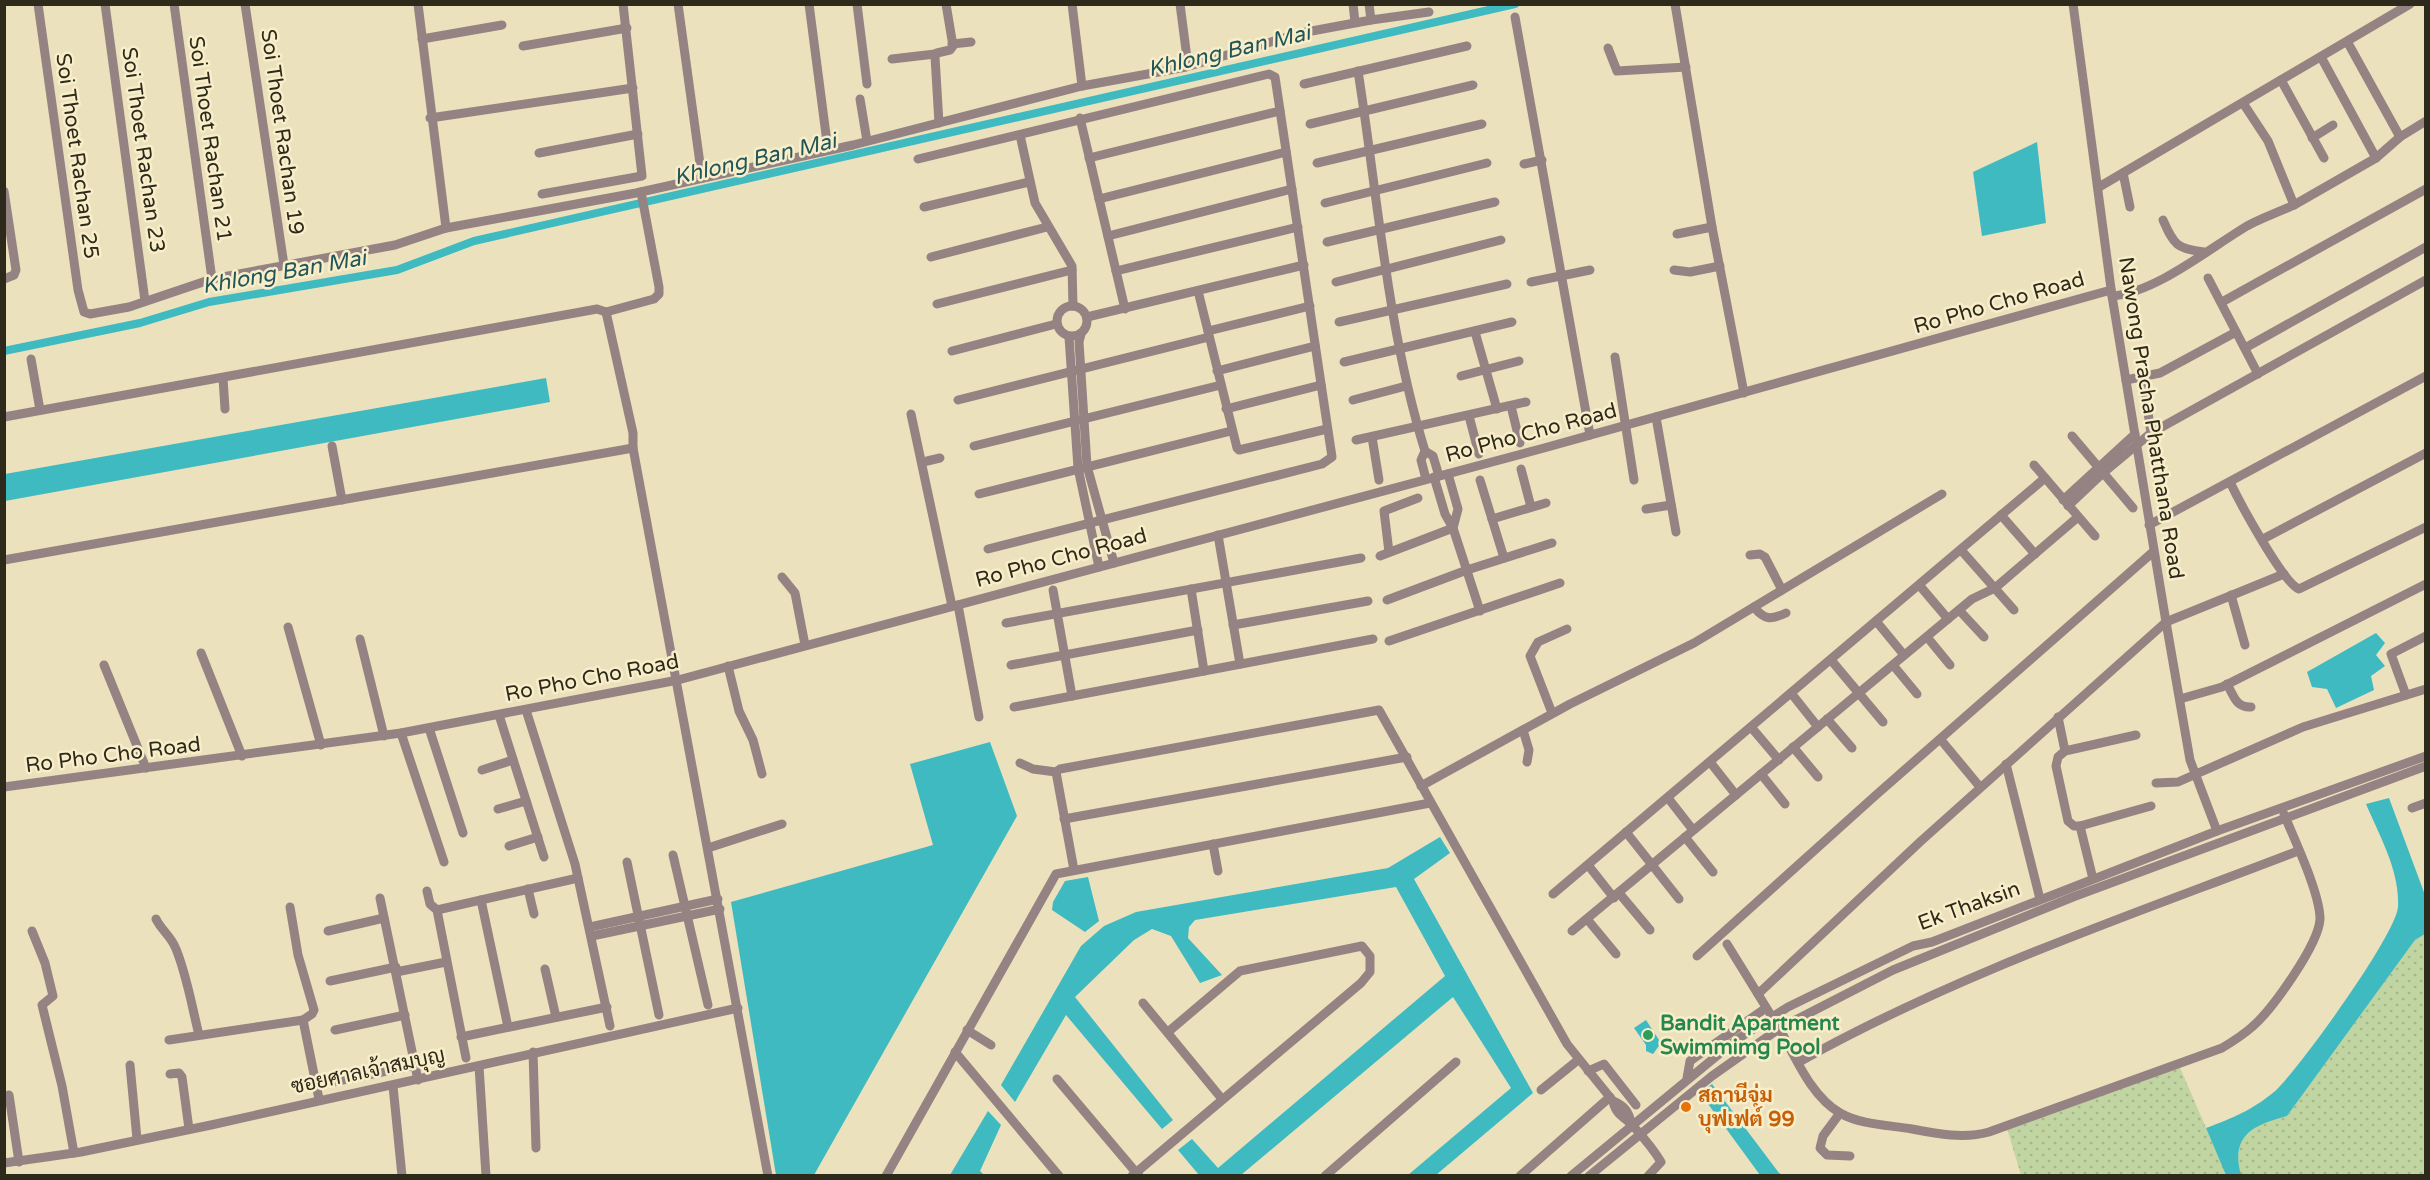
<svg xmlns="http://www.w3.org/2000/svg" width="2430" height="1180" viewBox="0 0 2430 1180" font-family="'Varela Round',Sarabun,sans-serif">
<defs>
<pattern id="grass-dots" width="8" height="8" patternUnits="userSpaceOnUse" patternTransform="scale(1.5)"><rect width="8" height="8" fill="#c0d5a1"/><path d="M2 2h.1M6 6h.1" fill="none" stroke="#a5b78a" stroke-width="1.8" stroke-linecap="round"/></pattern>
</defs>
<rect width="100%" height="100%" fill="#ebe1bd"/>
<path fill="url(#grass-dots)" d="M2425,934V1175H2021L2006,1125L2178,1063L2216,1151L2243,1138L2261,1123L2287,1116L2415,940Z"/>
<g fill="#3fbac0">
<path d="M2037,142L2046,223L1982,236L1973,172Z"/>
<path d="M546,378L550,402L5,501V474Z"/>
<path d="M2376,633L2385,643L2376,655L2385,666L2371,676L2374,690L2336,708L2327,689L2312,687L2307,672Z"/>
<path d="M990,742L1017,816L814,1175H776L731,902L933,845L910,764Z"/>
<path d="M2389,798L2425,895V934L2415,940L2287,1116C2253,1125 2230,1136 2241,1175H2226L2206,1128C2233,1118 2252,1110 2274,1092C2297,1072 2396,935 2398,907C2400,871 2380,837 2366,804Z"/>
<path d="M1440,837L1450,853L1414,879L1533,1093L1436,1175H1408L1511,1088L1453,997L1241,1175H1199L1178,1150L1192,1139L1218,1168L1445,976L1396,887L1195,920L1189,927L1188,938L1222,975L1200,983L1171,936L1152,929L1134,940L1075,997L1173,1120L1162,1129L1066,1015L1015,1102L1001,1085L1081,946L1104,926L1136,912L1388,868Z"/>
<path d="M1088,877L1099,921L1085,932L1052,910L1053,902L1065,881Z"/>
<path d="M1646,1020L1661,1043L1653,1054L1646,1051V1045L1634,1028Z"/>
<path d="M1712,1084L1779,1173L1783,1175H1760L1700,1093Z"/>
<path d="M988,1111L1001,1125L980,1171L984,1175H950Z"/>
</g>
<g fill="none" stroke-linecap="round" stroke-linejoin="round">
<path stroke="#3fbac0" stroke-width="8" d="M4,351L140,323L209,302L397,270L474,241L1515,4"/>
<g stroke="#958383" stroke-width="9">
<path d="M38,4L78,290L84,312L90,314L129,307L212,279L395,245L446,228L636,193L853,145L1082,86L1186,67L1301,33L1371,20L1369,4"/>
<path d="M105,4L145,301"/>
<path d="M174,4L212,279"/>
<path d="M245,4L284,265"/>
<path d="M418,4L446,228"/>
<path d="M678,4L702,178"/>
<path d="M809,4L828,150"/>
<path d="M857,4L867,84"/>
<path d="M1072,4L1082,86"/>
<path d="M1180,4L1187,58"/>
<path d="M1353,4L1355,22"/>
<path d="M1675,4L1712,227L1744,393"/>
<path d="M2073,4L2112,296L2166,622L2190,760L2217,831"/>
<path d="M1515,17L1590,435"/>
<path d="M1371,20L1429,12"/>
<path d="M422,39L502,25"/>
<path d="M2348,43L2400,137"/>
<path d="M952,44L971,42"/>
<path d="M523,46L627,28"/>
<path d="M1608,48L1617,71L1686,67"/>
<path d="M2321,57L2376,158"/>
<path d="M892,59L935,54"/>
<path d="M1358,71C1378,198 1387,328 1425,451L1433,456L1439,476"/>
<path d="M2281,80L2324,158"/>
<path d="M1304,84L1467,46"/>
<path d="M860,99L867,141"/>
<path d="M430,118L633,88"/>
<path d="M1080,118L1125,309"/>
<path d="M939,123L935,57L937,53L950,50L953,46L946,4"/>
<path d="M1310,124L1473,85"/>
<path d="M1020,135L1035,203L1072,266L1073,306"/>
<path d="M2312,138L2333,125"/>
<path d="M539,153L638,134"/>
<path d="M1089,158L1280,111"/>
<path d="M918,159L1269,74L1275,77L1332,457L1322,464L988,549"/>
<path d="M1317,163L1482,124"/>
<path d="M1524,164L1542,160"/>
<path d="M2123,173L2130,207"/>
<path d="M2099,187L2410,4"/>
<path d="M4,191L16,270L14,275L4,279"/>
<path d="M542,194L642,176L623,4"/>
<path d="M1099,199L1286,152"/>
<path d="M1325,203L1487,163"/>
<path d="M2294,205L2376,158L2400,137L2426,121"/>
<path d="M924,207L1029,182"/>
<path d="M2163,220C2174,245 2177,249 2204,252"/>
<path d="M1677,234L1712,227"/>
<path d="M1108,236L1292,189"/>
<path d="M1327,242L1495,202"/>
<path d="M931,257L1047,227"/>
<path d="M1674,270L1690,272L1720,266"/>
<path d="M1116,271L1298,227"/>
<path d="M2208,278L2258,374"/>
<path d="M1336,282L1501,240"/>
<path d="M1531,282L1590,270"/>
<path d="M1198,291L1237,448L1239,450L1327,429"/>
<path d="M2112,296C2155,293 2210,248 2247,226C2262,218 2279,212 2294,205L2268,141L2243,103"/>
<path d="M2222,302L2426,189"/>
<path d="M937,304L1072,270"/>
<circle cx="1072" cy="321" r="15"/>
<path d="M606,312L633,433V448L768,1176"/>
<path d="M1087,317L1304,265"/>
<path d="M1339,322L1507,284"/>
<path d="M1208,331L1310,306"/>
<path d="M1475,332L1497,409"/>
<path d="M1081,334L1079,342L1087,466L1114,563"/>
<path d="M1069,337L1078,468L1099,567"/>
<path d="M2245,348L2426,247"/>
<path d="M952,351L1056,324"/>
<path d="M1615,357L1634,480"/>
<path d="M31,359L40,410"/>
<path d="M1344,362L1512,322"/>
<path d="M1217,371L1315,346"/>
<path d="M1461,376L1519,361"/>
<path d="M223,378L225,409"/>
<path d="M2143,378L2151,433"/>
<path d="M2126,380L2160,373L2236,332"/>
<path d="M958,400L1209,337"/>
<path d="M1353,400L1406,386"/>
<path d="M1511,406L1520,443"/>
<path d="M1226,409L1321,385"/>
<path d="M911,414L952,606"/>
<path d="M1469,416L1479,454"/>
<path d="M4,417L597,309L606,312L654,299L659,294V287L641,192"/>
<path d="M1656,417L1676,532"/>
<path d="M2072,436L2133,508"/>
<path d="M1372,437L1379,480"/>
<path d="M1356,440L1526,402"/>
<path d="M332,446L342,500"/>
<path d="M974,446L1221,385"/>
<path d="M1425,451L1421,460L1426,479"/>
<path d="M923,462L940,458"/>
<path d="M2034,465L2095,536"/>
<path d="M1521,469L1531,507"/>
<path d="M1434,477L1445,514L1453,528L1458,509L1448,474"/>
<path d="M1480,480L1504,558"/>
<path d="M2230,482C2239,501 2283,583 2299,589L2426,527"/>
<path d="M979,494L1231,431"/>
<path d="M2063,500L2135,434"/>
<path d="M2068,506L2103,473L2151,433L2426,280"/>
<path d="M1646,509L1671,505"/>
<path d="M2001,515L2035,554"/>
<path d="M1492,519L1546,503"/>
<path d="M2149,525L2426,376"/>
<path d="M1218,535L1240,664"/>
<path d="M2263,539L2426,453"/>
<path d="M1961,550L2014,610"/>
<path d="M1389,552L1384,511L1418,498"/>
<path d="M1750,555L1760,554L1765,557L1782,590"/>
<path d="M1380,556L1453,528L1480,611"/>
<path d="M4,560L633,448"/>
<path d="M782,577L795,593L805,645"/>
<path d="M1920,586L1948,619"/>
<path d="M1191,589L1204,671"/>
<path d="M1053,590L1072,696"/>
<path d="M2231,595L2245,645"/>
<path d="M1387,600L1467,570L1552,543"/>
<path d="M958,605L979,717"/>
<path d="M1754,607C1764,620 1771,620 1786,613"/>
<path d="M1959,610L1984,637"/>
<path d="M1876,621L1904,655"/>
<path d="M1006,623L1361,558"/>
<path d="M1233,625L1368,601"/>
<path d="M288,627L321,745"/>
<path d="M1927,637L1950,665"/>
<path d="M360,639L384,736"/>
<path d="M1389,641L1560,583"/>
<path d="M201,653L242,756"/>
<path d="M1831,660L1883,722"/>
<path d="M104,665L146,768"/>
<path d="M1011,665L1198,630"/>
<path d="M1893,665L1917,694"/>
<path d="M728,666L739,711L753,740L762,774"/>
<path d="M2227,684C2234,696 2236,708 2251,707"/>
<path d="M1791,693L1818,727"/>
<path d="M2406,695L2391,654L2426,636"/>
<path d="M2180,699L2222,687L2426,584"/>
<path d="M1014,707L1373,639"/>
<path d="M526,710L575,864L610,1026"/>
<path d="M1552,713L1530,656L1538,642L1567,629"/>
<path d="M499,715L544,857"/>
<path d="M2058,717L2065,751"/>
<path d="M1827,719L1852,748"/>
<path d="M1751,727L1779,760"/>
<path d="M429,728L463,833"/>
<path d="M1523,730L1529,750L1527,762"/>
<path d="M401,733L444,862"/>
<path d="M2136,735L2065,751L2058,757L2056,766L2068,821L2074,826H2080L2151,806"/>
<path d="M1941,740L1980,787"/>
<path d="M1793,747L1818,777"/>
<path d="M1710,762L1736,795"/>
<path d="M1020,763L1033,769L1056,772L1060,769L1379,710L1567,1044L1613,1101C1625,1106 1629,1112 1631,1123"/>
<path d="M2006,764L2040,899"/>
<path d="M482,770L513,760"/>
<path d="M1056,772L1074,870"/>
<path d="M1761,774L1785,804"/>
<path d="M2156,783L2178,782L2303,727L2426,689"/>
<path d="M1421,786L1570,704L1694,643L1942,494"/>
<path d="M4,787L401,733L678,680L1544,448L2111,290"/>
<path d="M1668,798L1693,830"/>
<path d="M2412,808L2426,803"/>
<path d="M498,809L526,801"/>
<path d="M1064,819L1407,757"/>
<path d="M2080,826L2093,879"/>
<path d="M1626,832L1679,899"/>
<path d="M1685,837L1713,872"/>
<path d="M1213,844L1218,871"/>
<path d="M509,846L538,837"/>
<path d="M708,848L782,824"/>
<path d="M673,855L708,1005"/>
<path d="M627,862L659,1015"/>
<path d="M1588,865L1614,898"/>
<path d="M528,889L534,914"/>
<path d="M427,891L430,904L437,910L466,1058"/>
<path d="M1619,893L1650,930"/>
<path d="M1553,894L2045,478"/>
<path d="M380,898L418,1080"/>
<path d="M481,900L508,1027"/>
<path d="M437,910L578,878"/>
<path d="M156,919C162,931 171,936 176,949C187,976 192,1007 199,1035"/>
<path d="M1587,919L1616,954"/>
<path d="M590,927L718,899"/>
<path d="M32,931L45,963L53,996L42,1005L62,1086L74,1153"/>
<path d="M328,931L384,918"/>
<path d="M1572,931L1972,599L1995,588L2078,517"/>
<path d="M592,936L720,909"/>
<path d="M1727,944L1769,1012"/>
<path d="M1697,956L1876,795L2153,552"/>
<path d="M545,969L556,1017"/>
<path d="M396,972L446,962"/>
<path d="M330,981L396,967"/>
<path d="M1758,994L1921,841L2166,622L2284,574"/>
<path d="M1143,1003L1222,1099"/>
<path d="M1772,1016C1792,1047 1807,1094 1840,1113C1861,1125 1889,1125 1912,1129C1938,1134 1964,1139 1989,1132L2222,1048C2232,1042 2243,1035 2252,1027C2272,1010 2319,944 2320,919C2320,893 2294,839 2284,814"/>
<path d="M303,1020L319,1099"/>
<path d="M335,1030L405,1015"/>
<path d="M967,1030L991,1045"/>
<path d="M461,1037L607,1007"/>
<path d="M169,1040L303,1020L312,1014L314,1010L298,955L290,907"/>
<path d="M533,1052L536,1148"/>
<path d="M955,1052L1059,1176"/>
<path d="M1799,1062C1958,973 2129,916 2298,851"/>
<path d="M130,1065L137,1139"/>
<path d="M479,1066L486,1176"/>
<path d="M1588,1071L1604,1064L1636,1105"/>
<path d="M170,1074L179,1073L182,1077L189,1129"/>
<path d="M1687,1078L1690,1061L1766,1008"/>
<path d="M1057,1079L1139,1176"/>
<path d="M333,1082L416,1065"/>
<path d="M393,1086L402,1176"/>
<path d="M1541,1090L1578,1060"/>
<path d="M9,1095L19,1162"/>
<path d="M1613,1101C1616,1116 1625,1117 1634,1127C1643,1137 1654,1150 1661,1162L1648,1176"/>
<path d="M1840,1113L1823,1136L1820,1148L1827,1155L1850,1156"/>
<path d="M4,1163L81,1152L211,1125L738,1008"/>
<path d="M886,1176L1056,874L1430,803"/>
<path d="M1132,1176L1361,983L1370,972V956L1362,946L1240,971L1168,1032"/>
<path d="M1325,1176L1456,1062"/>
<path d="M1520,1176L1610,1097"/>
<path d="M1571,1176L1736,1040L1788,1007L1913,946L1932,942L2217,831L2426,756"/>
<path d="M1589,1176L1712,1076L1780,1028L1893,970L2073,897L2426,766"/>
</g>
</g>
<circle fill="#2e9e5b" stroke="#f9eeca" stroke-width="2" cx="1648" cy="1035" r="6"/>
<circle fill="#e8710a" stroke="#f9eeca" stroke-width="2" cx="1686" cy="1107" r="6"/>
<g text-anchor="middle" dominant-baseline="central" stroke-width="5" stroke-linejoin="round" paint-order="stroke">
<g font-size="21" fill="#2d291b" stroke="#f9eeca">
<text transform="translate(282 132) rotate(82)">Soi Thoet Rachan 19</text>
<text transform="translate(210 139) rotate(82)">Soi Thoet Rachan 21</text>
<text transform="translate(143 150) rotate(82)">Soi Thoet Rachan 23</text>
<text transform="translate(77 156) rotate(82)">Soi Thoet Rachan 25</text>
<text transform="translate(1999 303) rotate(-16)">Ro Pho Cho Road</text>
<text transform="translate(2151 418) rotate(81)">Nawong Pracha Phatthana Road</text>
<text transform="translate(1531 433) rotate(-15)">Ro Pho Cho Road</text>
<text transform="translate(1061 558) rotate(-15)">Ro Pho Cho Road</text>
<text transform="translate(592 678) rotate(-11)">Ro Pho Cho Road</text>
<text transform="translate(113 755) rotate(-7)">Ro Pho Cho Road</text>
<text transform="translate(1969 906) rotate(-20)">Ek Thaksin</text>
<text transform="translate(368 1071) rotate(-12)">ซอยศาลเจ้าสมบุญ</text>
</g>
<g font-size="21" font-weight="bold" fill="#27864d" stroke="#f9eeca" text-anchor="start">
<text x="1660" y="1023">Bandit Apartment<tspan x="1660" dy="24">Swimmimg Pool</tspan></text>
</g>
<g font-size="21" font-weight="bold" fill="#c56008" stroke="#f9eeca" text-anchor="start">
<text x="1698" y="1095">สถานีจุ่ม<tspan x="1698" dy="24">บุฟเฟต์ 99</tspan></text>
</g>
<g font-size="22" font-style="italic" fill="#225558" stroke="#f9eeca">
<text transform="translate(1229 51) rotate(-13)">Khlong Ban Mai</text>
<text transform="translate(755 159) rotate(-13)">Khlong Ban Mai</text>
<text transform="translate(284 272) rotate(-10)">Khlong Ban Mai</text>
</g>
</g>
<rect width="2430" height="1180" fill="none" stroke="#2d291b" stroke-width="12"/>
</svg>
